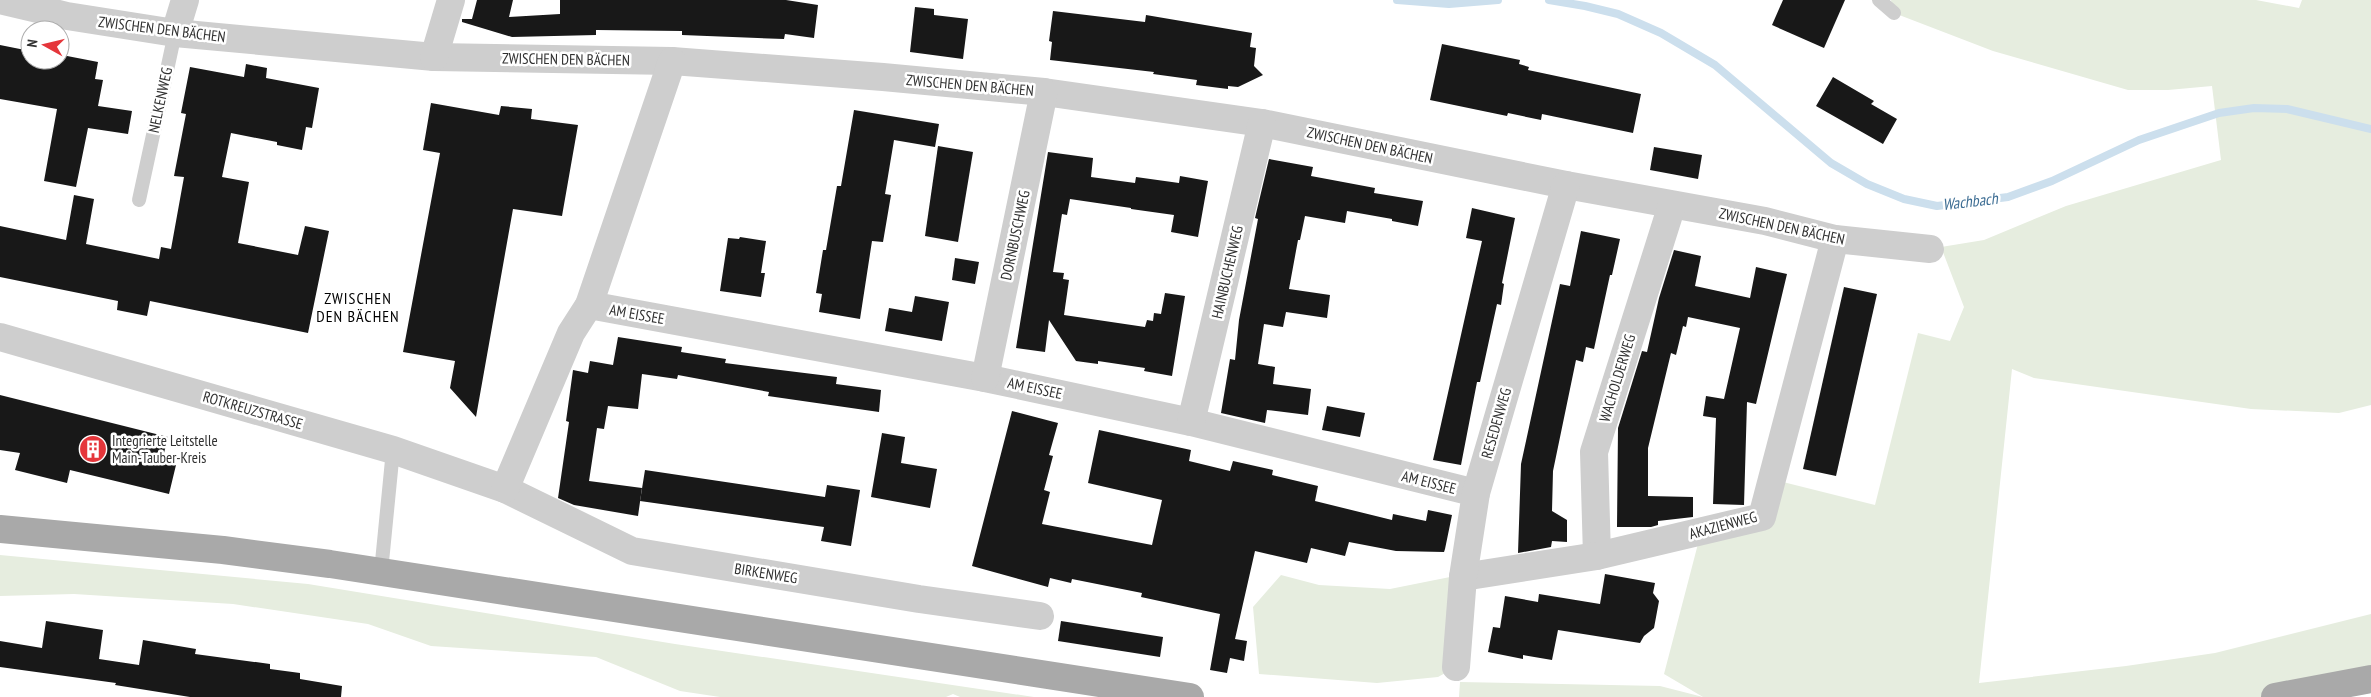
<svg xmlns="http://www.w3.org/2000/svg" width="2371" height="697" viewBox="0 0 2371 697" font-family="'PT Sans Narrow',sans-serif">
<rect width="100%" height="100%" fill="#fff"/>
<g fill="#e6eddf">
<path d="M1891,0H2256L2299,8L2302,0H2371V405L2339,413L2251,409L2034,378L2012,369L1979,683L2126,666L2215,653L2371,614V679L2275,697H1459L1460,682L1660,686L1703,697L1664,674L1699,540L1762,517L1771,479L1875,505L1918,333L1950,341L1964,307L1941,247L1984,240L2066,206L2221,160L2212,86L2168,90H2128L1993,51L1894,13Z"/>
<path d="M0,555L308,584L675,644L1034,697H960L953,694L946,697H720L680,691L596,657L431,646L368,624L233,604L74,594L0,596Z"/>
<path d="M1281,575L1319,585L1390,589L1455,576L1456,667L1438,677L1377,683L1259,674L1253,607Z"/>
</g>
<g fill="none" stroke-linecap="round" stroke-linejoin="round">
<g stroke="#ccdfed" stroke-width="8">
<path d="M1397,0L1449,4L1498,0"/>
<path d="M1549,0L1585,6L1618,14L1661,33L1715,65L1831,163L1867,184L1904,199L1937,206L2008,197L2052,181L2139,140L2219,113L2254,108L2287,109L2371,129"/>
</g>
</g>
<g fill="#181818">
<path d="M477,0H513L509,17L560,14V0H786L818,5L814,38L785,34L784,39L682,35V31L596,30V35L512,37L462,22V19H472Z"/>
<path d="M1783,0H1845L1824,48L1772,25Z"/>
<path d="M915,7L934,9V15L968,19L963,59L910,52Z"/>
<path d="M1053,11L1145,22L1146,15L1252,33L1250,47L1256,48L1254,66L1263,75L1238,87L1228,86V89L1196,85L1197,80L1153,74L1154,72L1050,60L1052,42L1049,41Z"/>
<path d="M1442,44L1520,60L1519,64L1529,67L1528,70L1641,94L1633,133L1542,114L1541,120L1508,113L1507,116L1430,100Z"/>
<path d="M0,45L30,51V60H60L62,55L98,62L95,79L103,80L98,106L132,111L128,134L88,128L76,187L44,181L57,109L0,99Z"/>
<path d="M246,64L267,68L266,78L319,88L312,128L306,127L302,150L277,145V142L231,133L222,177L249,182L238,243L298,255L305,226L329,231L308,333L150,301L147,316L117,310L118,301L0,277V226L66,240L74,195L94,199L86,244L159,259L161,247L171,249L184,177L174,176L186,114L181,113L190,67L244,77Z"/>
<path d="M1833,77L1874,101L1871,104L1897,119L1883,144L1816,106Z"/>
<path d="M431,103L499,115L501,106L532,109L531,119L578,125L562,216L513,209L476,417L450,388L455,361L403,352L440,153L423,150Z"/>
<path d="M854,110L939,124L935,147L894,140L885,194L891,195L883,242L872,241L860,319L819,312L822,294L816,293L823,250H826L837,186H841Z"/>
<path d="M938,146L973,152L958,242L925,236Z"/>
<path d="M1654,147L1702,155L1698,179L1650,170Z"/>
<path d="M1048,152L1093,158L1091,177L1135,183L1136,177L1179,183L1180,176L1208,181L1198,237L1171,232L1174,215L1131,209V208L1070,199L1067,215L1062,214L1053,272L1064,273L1063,279L1069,280L1064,315L1145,327L1147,320L1153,321L1154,313L1161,314L1165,293L1185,296L1172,376L1144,371L1145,368L1098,361V364L1076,361L1049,320L1045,352L1016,348Z"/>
<path d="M1269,159L1313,167L1311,176L1375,188L1374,193L1423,201L1418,226L1392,221V219L1347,211L1345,223L1305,216L1300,240H1298L1289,289L1330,295L1327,318L1286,312L1283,327L1264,324L1258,364L1275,367L1273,384L1311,389L1308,415L1267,410L1265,423L1221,413L1230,359L1235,360L1239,320L1258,219L1255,218Z"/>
<path d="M1472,208L1515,218L1502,283L1504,284L1501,305L1497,304L1480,382H1477L1461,465L1433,460L1482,241L1466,238Z"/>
<path d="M1581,231L1620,239L1612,275H1610L1594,349L1586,347L1583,362L1576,360L1553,471L1552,511L1567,520V542L1552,541L1551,547L1518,553L1521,464L1560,284L1570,286Z"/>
<path d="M740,237L766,241L761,273H765L761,297L720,291L728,238L739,239Z"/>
<path d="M1674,250L1701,256L1695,286L1750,298L1756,267L1787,274L1756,404L1747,402L1744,505L1713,504L1716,418L1703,416L1706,396L1724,399L1740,328L1688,317L1686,327L1683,326L1676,355L1671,353L1648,448V496L1693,497V517L1658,521V525L1651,527H1617L1618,428L1642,351L1647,352L1659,298Z"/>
<path d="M955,258L979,262L975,284L952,280Z"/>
<path d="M1844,287L1877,294L1836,476L1803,469Z"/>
<path d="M915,296L949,302L942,341L885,331L889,308L912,312Z"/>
<path d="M618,337L682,347L681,352L726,359L725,363L837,377L836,384L881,390L879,412L768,396L769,392L678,375L677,379L642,374L638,409L608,406L604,429L597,428L589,481L642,488L638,516L574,505L558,498L569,422L566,421L573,370L588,373L590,361L613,365Z"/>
<path d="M0,395L168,437L162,461L176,465L169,494L70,470L67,483L15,470L20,453L0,450Z"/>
<path d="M1327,406L1365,413L1360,437L1322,430Z"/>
<path d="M1012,411L1058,423L1049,455L1053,456L1044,490L1050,492L1042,524L1152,545L1162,500L1088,483L1099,430L1191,450L1189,461L1230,471L1233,461L1273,470L1272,475L1318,486L1315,501L1392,520L1393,514L1426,521L1428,510L1452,515L1445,549L1444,552L1396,551L1349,542L1345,556L1311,548L1307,563L1255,551L1235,639L1247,641L1244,661L1230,658L1227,673L1210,670L1220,614L1141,597L1142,593L1072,579L1071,583L1050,578L1048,587L972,566Z"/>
<path d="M882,433L905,437L901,463L937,469L930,508L871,497Z"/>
<path d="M645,470L825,497L827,485L860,490L851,546L821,541L824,527L640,501Z"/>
<path d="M1605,574L1655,583L1653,593L1659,601L1654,628L1644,636L1640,643L1558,630L1552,660L1523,655V659L1488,652L1493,627L1500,628L1505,596L1538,602L1539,594L1600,604Z"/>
<path d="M46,621L103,630L99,659L139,665L143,640L196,649L195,654L270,664V669L300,673V679L342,686L341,697H190L115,685L116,683L0,667V641L42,648Z"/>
<path d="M1061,621L1163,637L1160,657L1058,641Z"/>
</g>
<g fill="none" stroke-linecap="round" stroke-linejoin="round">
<g stroke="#cecece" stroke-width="14">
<path d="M1879,0L1894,13"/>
<path d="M139,200L175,33"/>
<path d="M381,572L393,450"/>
</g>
<g stroke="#cecece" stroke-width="28">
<path d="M0,0L67,16L175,33L434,57L672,61L883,77L1044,92L1262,123L1566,185L1765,221L1835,239L1930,249"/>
<path d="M175,33L185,0"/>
<path d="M434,57L451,0"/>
<path d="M589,305L985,378L1191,422L1476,493"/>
<path d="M0,337L393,450L505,489L632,551L919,599L1040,616"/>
<path d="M985,378L1044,92"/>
<path d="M1191,422L1262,123"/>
<path d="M505,489L571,333L589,305L672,61"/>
<path d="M1597,556L1594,452L1672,205"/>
<path d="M1463,577L1597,556L1762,517L1835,239"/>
<path d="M1456,667L1463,577L1476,493L1566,185"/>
</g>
<g stroke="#a9a9a9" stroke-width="28">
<path d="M0,529L223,550L330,564L1190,697"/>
<path d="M2275,697L2371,679"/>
</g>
</g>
<defs>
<g id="building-disc" transform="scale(1.4375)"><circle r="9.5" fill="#e5363b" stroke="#fff"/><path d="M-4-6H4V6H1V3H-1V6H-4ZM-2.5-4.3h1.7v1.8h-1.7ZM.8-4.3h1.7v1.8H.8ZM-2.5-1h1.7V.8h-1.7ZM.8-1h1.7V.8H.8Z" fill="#fff"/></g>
</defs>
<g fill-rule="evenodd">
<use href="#building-disc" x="93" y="449"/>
</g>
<g text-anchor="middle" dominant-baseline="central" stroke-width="5" stroke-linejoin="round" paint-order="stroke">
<g font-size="15" fill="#313131" stroke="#fff">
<text transform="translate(162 29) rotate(7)">ZWISCHEN DEN BÄCHEN</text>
<text transform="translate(566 59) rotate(1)">ZWISCHEN DEN BÄCHEN</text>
<text transform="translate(970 85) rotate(5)">ZWISCHEN DEN BÄCHEN</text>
<text transform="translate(160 100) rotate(-78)">NELKENWEG</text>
<text transform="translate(1370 145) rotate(12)">ZWISCHEN DEN BÄCHEN</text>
<text transform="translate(1782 226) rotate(12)">ZWISCHEN DEN BÄCHEN</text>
<text transform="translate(1015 235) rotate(-78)">DORNBUSCHWEG</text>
<text transform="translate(1227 272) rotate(-77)">HAINBUCHENWEG</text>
<text transform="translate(637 314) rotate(10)">AM EISSEE</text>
<text transform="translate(1617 378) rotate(-73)">WACHOLDERWEG</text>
<text transform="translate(1035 388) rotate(12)">AM EISSEE</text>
<text transform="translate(253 410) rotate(16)">ROTKREUZSTRASSE</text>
<text transform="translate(1496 423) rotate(-74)">RESEDENWEG</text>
<text transform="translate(1429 482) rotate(14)">AM EISSEE</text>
<text transform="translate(1723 525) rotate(-15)">AKAZIENWEG</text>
<text transform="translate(766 573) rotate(9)">BIRKENWEG</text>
</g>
<g font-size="15" fill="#313131" stroke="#fff" text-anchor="start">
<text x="112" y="440">Integrierte Leitstelle<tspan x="112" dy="17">Main-Tauber-Kreis</tspan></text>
</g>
<g font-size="16" font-style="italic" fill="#3e6e94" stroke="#fff">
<text transform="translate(1970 201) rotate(-7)">Wachbach</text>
</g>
<g font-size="16" letter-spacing="1" fill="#000" stroke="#fff">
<text x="358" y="298">ZWISCHEN<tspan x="358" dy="18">DEN BÄCHEN</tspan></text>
</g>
</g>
<g transform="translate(45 45) rotate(278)"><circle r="24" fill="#ffffff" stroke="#adadad"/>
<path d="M0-4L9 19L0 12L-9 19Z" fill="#e5363b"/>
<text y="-8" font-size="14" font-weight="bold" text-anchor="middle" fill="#313131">N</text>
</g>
</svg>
